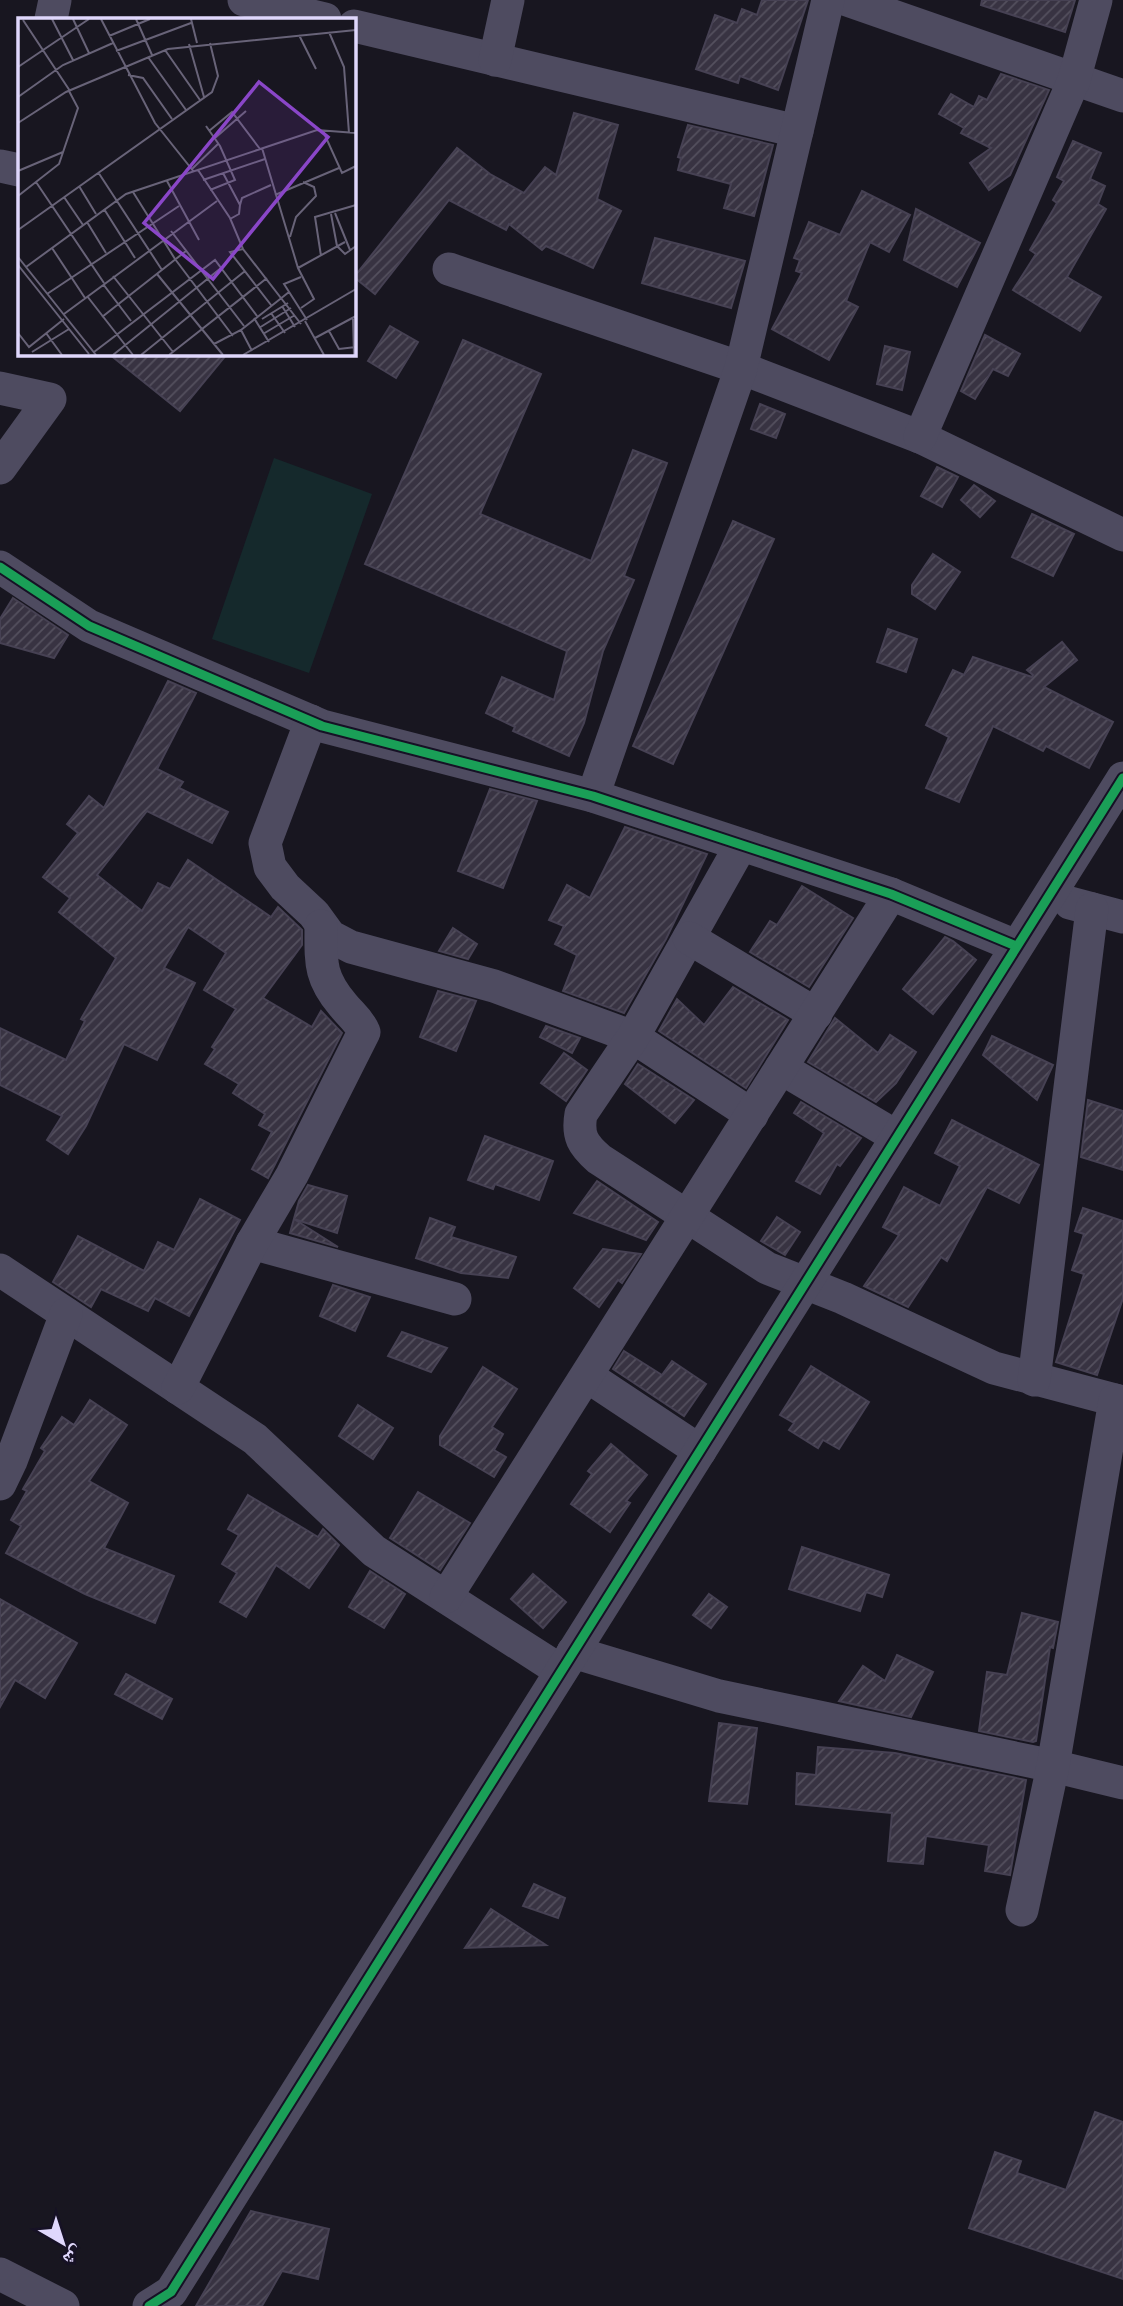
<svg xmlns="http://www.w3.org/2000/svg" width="1123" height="2306" viewBox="0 0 1123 2306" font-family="'Work Sans','Noto Naskh Arabic',sans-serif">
<defs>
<pattern id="building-hatch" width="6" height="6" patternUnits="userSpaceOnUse" patternTransform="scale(1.75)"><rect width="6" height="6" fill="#383342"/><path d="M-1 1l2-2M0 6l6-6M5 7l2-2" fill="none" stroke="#54505e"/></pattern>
</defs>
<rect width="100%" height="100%" fill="#181620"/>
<path fill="#15292c" d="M274,458L372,494L309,673L212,639Z"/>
<g fill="url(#building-hatch)" stroke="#464153" stroke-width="2">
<path d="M762,0H808L778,90L740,76L738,83L696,69L715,15L737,23L742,9L757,15Z"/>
<path d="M982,0H1075L1065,32L981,5Z"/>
<path d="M1001,74L1049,90L1010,175L989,190L970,163L991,148L961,133L964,128L939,114L951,94L974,107L979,96L987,100Z"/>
<path d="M574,113L618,125L597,199L621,211L593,268L546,246L542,250L509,224L506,230L449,200L375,294L354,277L457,148L490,174L524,193L545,167L556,175Z"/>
<path d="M688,125L773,145L754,216L724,208L731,184L678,170L681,158L678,157Z"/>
<path d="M1073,141L1101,153L1090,179L1105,186L1098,204L1106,209L1067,277L1101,297L1080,331L1013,290L1036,254L1030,250L1057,203L1053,200L1064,181L1057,177Z"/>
<path d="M862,191L910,215L889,252L870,242L846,301L858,307L829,360L772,329L802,273L796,271L800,260L794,258L809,222L840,235Z"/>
<path d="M916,209L980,243L957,287L904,260Z"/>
<path d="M655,238L745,261L731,308L642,283Z"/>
<path d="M390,326L418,342L396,378L368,361Z"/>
<path d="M985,335L1020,354L1008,376L993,369L975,399L961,391Z"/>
<path d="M463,340L541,374L480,514L591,561L633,450L667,463L624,576L634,580L603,651L584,723L569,756L513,731L515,727L486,713L502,677L554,700L567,651L365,564Z"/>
<path d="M885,346L910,352L902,390L877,384Z"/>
<path d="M109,354H227L180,411Z"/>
<path d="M760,404L785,414L776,438L751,429Z"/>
<path d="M937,467L958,477L942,507L921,496Z"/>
<path d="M974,485L995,501L980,517L961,500Z"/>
<path d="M1032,514L1074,534L1053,576L1012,557Z"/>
<path d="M733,521L774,539L673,764L633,746Z"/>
<path d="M933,554L960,572L935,609L912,594V585Z"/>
<path d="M13,598L68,635L54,658L0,643V619Z"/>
<path d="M888,629L917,639L906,672L877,662Z"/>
<path d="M1062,642L1077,660L1044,687L1113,722L1089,768L1046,746L1043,751L993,726L959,802L926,788L949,737L926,725L953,670L964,675L973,657L1032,677L1033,675L1027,670Z"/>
<path d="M168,681L196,693L157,769L183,782L179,788L228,812L212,843L147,811L97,875L142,911L158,883L170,889L188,860L271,917L278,907L302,930V945L263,998L312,1027L321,1011L342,1033L268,1178L252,1169L272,1132L259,1125L265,1114L233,1093L239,1084L205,1064L215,1049L212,1047L236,1009L204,990L226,953L188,927L164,968L195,983L157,1060L124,1044L86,1126L68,1154L47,1140L62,1116L0,1085V1028L66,1060L85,1021L81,1019L116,958L59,912L70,898L43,877L78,833L67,824L89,796L104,808Z"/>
<path d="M490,789L537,801L503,888L458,871Z"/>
<path d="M625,827L707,854L666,939L624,1013L563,991L577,955L555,944L564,926L549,920L567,885L590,898Z"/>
<path d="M802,886L853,918L809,987L750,952L770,921L777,925Z"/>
<path d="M453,928L477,944L468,959L439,951Z"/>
<path d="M945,937L953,941L976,960L933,1014L903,989Z"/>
<path d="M733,987L788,1020L746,1088L659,1031L677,999L704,1025Z"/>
<path d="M438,991L476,1001L456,1051L420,1037Z"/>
<path d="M835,1018L878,1053L890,1035L916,1052L896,1083L876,1102L808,1062Z"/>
<path d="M546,1026L580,1038L572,1053L540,1037Z"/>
<path d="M992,1036L1053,1065L1037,1100L983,1055Z"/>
<path d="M564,1053L587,1070L566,1101L541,1083Z"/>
<path d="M638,1064L694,1100L675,1123L625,1084Z"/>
<path d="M1088,1100L1123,1111V1170L1081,1157Z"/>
<path d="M801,1102L861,1138L840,1166L837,1164L820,1194L796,1181L824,1133L794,1113Z"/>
<path d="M952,1120L1039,1165L1019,1203L987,1187L947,1261L941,1257L908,1307L864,1286L899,1235L883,1227L904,1187L940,1206L960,1166L935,1153Z"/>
<path d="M485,1136L553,1161L539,1200L495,1184L493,1189L468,1180Z"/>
<path d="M597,1181L658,1222L646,1240L574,1213Z"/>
<path d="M308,1185L347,1196L337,1233L294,1219L338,1247L290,1233L299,1201Z"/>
<path d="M200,1199L240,1220L189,1316L155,1298L148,1311L101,1289L91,1307L53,1282L78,1236L144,1271L158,1242L174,1250Z"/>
<path d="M1083,1208L1123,1221V1298L1097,1375L1056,1362L1084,1274L1072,1270L1084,1234L1075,1231Z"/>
<path d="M777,1217L800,1232L785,1255L761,1241Z"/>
<path d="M430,1218L455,1227L451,1237L516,1257L508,1278L461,1273L416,1258Z"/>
<path d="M603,1249L641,1254L622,1283L618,1280L599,1307L574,1288Z"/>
<path d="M333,1285L370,1297L355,1331L320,1316Z"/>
<path d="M402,1332L447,1348L431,1372L388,1356Z"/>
<path d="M624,1351L662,1375L672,1361L706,1384L684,1416L613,1369Z"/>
<path d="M811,1366L869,1402L839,1449L823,1440L818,1448L789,1430L794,1423L780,1415Z"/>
<path d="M483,1367L517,1389L492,1427L503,1434L494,1450L506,1457L494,1477L440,1445V1436Z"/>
<path d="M90,1400L127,1425L89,1481L128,1503L104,1548L174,1576L155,1623L85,1594L6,1553L21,1526L11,1520L27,1491L23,1489L45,1451L41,1448L62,1417L74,1425Z"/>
<path d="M358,1405L393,1428L373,1459L339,1436Z"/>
<path d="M611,1444L647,1475L626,1501L630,1503L610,1532L571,1504L592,1474L588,1471Z"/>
<path d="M418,1492L470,1523L440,1570L390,1538Z"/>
<path d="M248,1495L318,1537L323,1529L339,1545L309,1588L276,1565L246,1617L220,1602L237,1573L222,1564L239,1535L228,1529Z"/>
<path d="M802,1547L889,1575L882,1597L866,1592L860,1611L789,1589Z"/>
<path d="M370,1571L405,1594L384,1628L349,1607Z"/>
<path d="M533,1574L566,1602L543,1628L511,1599Z"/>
<path d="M709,1594L727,1607L711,1628L693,1615Z"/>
<path d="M0,1599L77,1643L45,1698L15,1680L0,1707Z"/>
<path d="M1022,1613L1058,1622L1053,1648L1050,1647L1036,1741L1033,1742L979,1731L987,1672L1007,1675Z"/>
<path d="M897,1655L933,1672L911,1717L839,1701L863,1666L885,1681Z"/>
<path d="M126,1674L172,1699L162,1719L115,1694Z"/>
<path d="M719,1723L757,1728L747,1804L709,1801Z"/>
<path d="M818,1747L895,1753L1026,1780L1010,1875L985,1871L989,1845L926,1836L923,1864L888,1861L892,1813L796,1804L797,1773L816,1775Z"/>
<path d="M534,1884L565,1898L558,1918L523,1906Z"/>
<path d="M491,1909L546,1945L465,1948Z"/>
<path d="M1095,2112L1123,2122V2279L969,2228L995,2152L1021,2161L1017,2173L1066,2190Z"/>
<path d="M251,2211L329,2229L318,2279L282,2271L262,2306H196Z"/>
</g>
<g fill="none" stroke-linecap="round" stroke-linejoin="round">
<g stroke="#4e4b60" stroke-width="33">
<path d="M244,0L325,19"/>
<path d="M847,0L1123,96"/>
<path d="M51,19L55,0"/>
<path d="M354,26L797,131"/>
<path d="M495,60L508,0"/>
<path d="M0,166L19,170"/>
<path d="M449,269L741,368L920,437L1123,535"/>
<path d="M0,388L50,399L0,468"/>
<path d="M920,437L1074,80L1096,0"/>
<path d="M0,567L89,626L322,726L593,796L891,894L1016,946"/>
<path d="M311,721L265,843L270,867L285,887L314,914L330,936L351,947L494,986L633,1037L752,1115"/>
<path d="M593,796L741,368L828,0"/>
<path d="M741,845L633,1037L581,1114C577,1136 583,1145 599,1159L767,1268L843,1298L994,1368L1123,1402"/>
<path d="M1070,903L1123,917"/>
<path d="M689,938L816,1014"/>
<path d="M781,1068L897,1137"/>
<path d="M252,1243L455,1299"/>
<path d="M0,1270L255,1439L374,1551L561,1671"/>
<path d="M587,1376L700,1451"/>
<path d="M1034,1380L1092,909"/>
<path d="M178,1388L252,1243L292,1175L364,1032C359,1020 351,1015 343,1005C319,977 321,962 321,926"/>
<path d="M0,1484L11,1461L66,1314"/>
<path d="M446,1597L891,894"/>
<path d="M573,1652L719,1696L1053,1766L1123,1783"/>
<path d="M1022,1910L1053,1766L1115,1400"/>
<path d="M0,2274L63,2306"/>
<path d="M149,2306L171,2292L1123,778"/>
</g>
<g stroke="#161125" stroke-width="13">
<g id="cycleway">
<path d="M0,567L89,626L322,726L593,796L891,894L1016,946"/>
<path d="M149,2306L171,2292L1123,778"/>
</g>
</g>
<use href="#cycleway" stroke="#1a9f57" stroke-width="9"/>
</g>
<g transform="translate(18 18)">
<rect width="338" height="338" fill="#181620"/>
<path fill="none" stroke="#686378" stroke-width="2" d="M34,1L55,42M55,1L71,35M83,1L137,105L176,154M118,1L134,37M173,1L179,25M5,2L52,73M311,14L326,49L331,115M281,17L298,51M91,18L132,1M171,26L186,79M147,32L182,82M98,33L173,5M130,39L168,92M0,49L71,1M110,57L125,60L154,101M0,79L45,47L95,25M0,105L48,74L150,31L338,12M188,108L202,128L217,162L192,172M191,113L214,94L242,131M305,113L324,155L338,148M197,120L228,93M244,130L280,250L296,281L283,290M174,151L201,125M180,152L212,200L225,231L283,306M0,153L45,134M80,154L144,252M205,155L222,187L221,196L212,201M185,162L247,141M149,163L181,222M18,164L86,265M61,168L78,196M115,174L157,241L215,318M257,177L321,150M0,178L41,146L60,90L51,73M46,179L65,207M222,187L224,180L253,167M86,191L117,240M317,195L332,232M313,196L319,228L327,236L338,228M69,204L88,235M0,212L194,74L200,58L192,25M153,213L226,308M272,219L278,199L298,178L296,169L285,164M34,230L67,280M225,231L212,234L253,287M303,238L297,199L338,187M0,239L78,337M0,247L71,336M8,249L108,176L299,112L338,115M280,250L327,224M139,256L205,337M95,258L155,334M283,259L266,266L289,302M85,266L113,303M29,276L161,188M69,278L115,337M264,288L277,309M253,295L267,315M46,296L199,183M84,299L168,233M236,300L251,324M244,301L270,285M335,301L336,337M287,303L306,337M241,310L273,290M223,312L234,333M311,313L321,331L338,329M0,315L11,329L46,301M28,315L44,337M245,316L277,297M297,320L338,298M196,326L223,312L271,274M14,334L51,311M76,334L197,242L239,298M95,337L203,250M123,337L227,253M151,337L249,260M225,337L338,271"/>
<path fill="#8a46c8" fill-opacity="0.15" stroke="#8a46c8" stroke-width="3.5" d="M241,64L310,119L195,261L126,205Z"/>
<rect width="338" height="338" fill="none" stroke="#dfd7fc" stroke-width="3.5"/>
</g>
<g transform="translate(63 2243) rotate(141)" stroke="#161125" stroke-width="5" paint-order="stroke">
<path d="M0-5L12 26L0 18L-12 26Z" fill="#dfd7fc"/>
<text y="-10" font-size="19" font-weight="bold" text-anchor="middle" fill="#dfd7fc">ش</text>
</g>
</svg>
